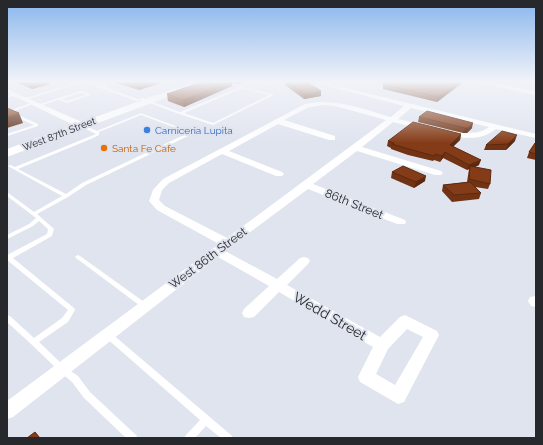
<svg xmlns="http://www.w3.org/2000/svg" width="543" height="445" viewBox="0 0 543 445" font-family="Raleway,sans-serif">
<rect width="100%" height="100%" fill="#e0e4ef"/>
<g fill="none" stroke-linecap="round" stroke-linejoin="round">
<g fill="#fff" fill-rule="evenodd">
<path d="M82,81H85L102,87L106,81H108L105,87L140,100L137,101L83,82L25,100L22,99Z"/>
<path d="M218,81H222L274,95L213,125L179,114L139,99L142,98L180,112L240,87ZM243,88L269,95L213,123L184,113Z"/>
<path d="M262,81H264L263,82C270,85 274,80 280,81C273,85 267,86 260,83V81Z"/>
<path d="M80,91H82L91,95L67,103L59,100L39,106L37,105ZM81,93L86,95L67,101L62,99Z"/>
<path d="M15,93H16V95L7,98V96Z"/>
<path d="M33,102L36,103L12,112L38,124V126L7,136V134L34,125L7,113V110L9,111Z"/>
<path d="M141,113L191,132L188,136L86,185L68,197L37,214L53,228L54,229L52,236L13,258L74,308L75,310L68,322L39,342L65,367L78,376L90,392L136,435L138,438H126L84,398L72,382L59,371L31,344L7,322V315L10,316L34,338L62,318L68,310L7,260V255L47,234L48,229L39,221L33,226L7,239V235L29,224L36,218L7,196V192L34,212L62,196L8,166L10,165L15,167L96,134L80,126V124H82L97,131ZM141,115L187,132L186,134L82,183L66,194L18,169L93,138L99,135V132Z"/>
<path d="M78,255L80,256L147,304L148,306L147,308L145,309L143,308L76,258L75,257L76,256Z"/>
<path d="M108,332L111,333L231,435L233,438H221L206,426L195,438H184L186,435L200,420L105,337L104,335L105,333Z"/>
</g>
<g fill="#fff" fill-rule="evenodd">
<path d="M7,81H11L7,83Z"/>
<path d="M308,81H317L536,134V138L496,129C481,141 466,138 447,136H444V132C460,129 475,138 489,127L411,108L398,119L427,126V130H424L393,122L362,147L441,171L443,173L441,175H435L357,151L313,184L405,220L406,222L405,224H397L308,189L225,251L277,279L300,258L304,257L308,258L310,261L308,264L287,285L380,337L400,317L405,315L437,331L439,335L404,402L398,404L360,382L358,377L373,347L279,292L254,317L249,318L244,317L242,313L244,309L269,286L218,257L13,417L7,419V401L219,244L157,210L149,201L153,190L163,179L305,104C334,97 363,109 391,117L404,106ZM324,105L335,106L386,120L227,238L165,206L159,200L162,190L169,183L222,154L276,176H282L284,174L282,172L229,151L278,124L329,140H335V136L284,120L309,107ZM407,329L423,337L395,385L376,374L388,349Z"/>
<path d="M471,81H481L536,91V95Z"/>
<path d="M7,89L84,123L85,125L84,127H78L7,93Z"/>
<path d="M536,296V307L531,306L528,301L530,297Z"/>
</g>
<path fill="#fff" fill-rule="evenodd" d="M195,81H206L205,83L7,157V149Z"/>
</g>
<g fill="#723314">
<path d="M13,81H49L50,84L32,89Z"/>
<path d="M115,81H167L139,90L116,83Z"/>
<path d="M205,81H246L238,84L232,82V86L184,107L168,101L167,94Z"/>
<path d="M285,81L321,96L304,99L285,85Z"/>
<path d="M462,83L437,102L383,89V84Z"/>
<path d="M419,117L472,128L467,133H463L418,122Z"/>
<path d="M461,134L460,140L453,146L479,165L475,167L490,184L488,189L475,187L481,193L479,199L452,202L442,191L443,185L467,182L469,169L467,170L443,158L440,162L434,160L433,161L408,155L391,149V148L387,146L388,141Z"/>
<path d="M515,141L506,150H484L486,145Z"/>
<path d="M536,143V160L527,158L529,152Z"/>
<path d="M392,172L425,181L414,188L391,178Z"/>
</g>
<g fill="#5c2910">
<path d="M44,81H49L50,84L32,89L31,84Z"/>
<path d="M141,81H167L139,90L137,82Z"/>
<path d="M230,81H232V86L184,107L183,100Z"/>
<path d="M238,81H246L238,84Z"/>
<path d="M461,81H463L462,83L437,102L438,97Z"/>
<path d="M321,91V96L304,99V94Z"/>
<path d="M19,113L23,123L7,128V117Z"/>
<path d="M473,123L472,128L467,133H463L465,128Z"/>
<path d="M461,134L460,140L449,151L450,145Z"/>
<path d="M517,135L515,141L506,150L508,144Z"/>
<path d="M445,152L443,158L440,162L442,156Z"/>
<path d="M481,160L479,165L470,169V166L469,169L467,170L469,165Z"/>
<path d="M426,176L425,181L414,188L416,182Z"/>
</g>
<g fill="#843b17" stroke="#5c2910">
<path d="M22,81H44L31,84Z"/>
<path d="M133,81H141L137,82Z"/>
<path d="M205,81H230L183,100L167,94Z"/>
<path d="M286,81H305L321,91L304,94Z"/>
<path d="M389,81H461L438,97L383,84Z"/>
<path d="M7,108L19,113L7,117Z"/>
<path d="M427,111L473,123L468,128H465L419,117Z"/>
<path d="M413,122L461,134L450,145L481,160L469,165L445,152L442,156L435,154L434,156L409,149L392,144L394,143L388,141Z"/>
<path d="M502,131L517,135L508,144L486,145Z"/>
<path d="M535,143H536V154L529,152Z"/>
<path d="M403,166L426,176L416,182L392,172Z"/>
<path d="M470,166L491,170L490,184L469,179Z"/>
<path d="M470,182L481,193L454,195L443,185Z"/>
<path d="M35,432L40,438H27Z"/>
</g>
<linearGradient id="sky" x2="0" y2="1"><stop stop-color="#8ab6ed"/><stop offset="0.57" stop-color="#f1f3f8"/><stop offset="1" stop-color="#f1f3f8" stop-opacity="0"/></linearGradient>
<rect width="543" height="143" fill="url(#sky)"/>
<circle fill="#3f7fe0" stroke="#e0e4ef" stroke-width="1.5" cx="147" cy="130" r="4"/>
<circle fill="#e8710a" stroke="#e0e4ef" stroke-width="1.5" cx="104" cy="148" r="4"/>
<g text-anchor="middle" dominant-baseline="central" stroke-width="4" stroke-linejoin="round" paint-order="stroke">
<g font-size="10" fill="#366cbe" stroke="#e0e4ef" text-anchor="start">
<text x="155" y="130">Carniceria Lupita</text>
</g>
<g font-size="10" fill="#26282c" stroke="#e0e4ef">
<text transform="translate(59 134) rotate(-21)">West 87th Street</text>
</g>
<g font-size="10" fill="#c56008" stroke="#e0e4ef" text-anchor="start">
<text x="112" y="148">Santa Fe Cafe</text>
</g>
<g font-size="12" fill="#26282c" stroke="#e0e4ef">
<text transform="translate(354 204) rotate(22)">86th Street</text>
<text transform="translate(208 258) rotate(-37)">West 86th Street</text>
</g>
<g font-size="14" fill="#26282c" stroke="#e0e4ef">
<text transform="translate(330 316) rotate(30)">Wedd Street</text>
</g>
</g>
<rect width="543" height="445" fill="none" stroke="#26282c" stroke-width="16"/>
</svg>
